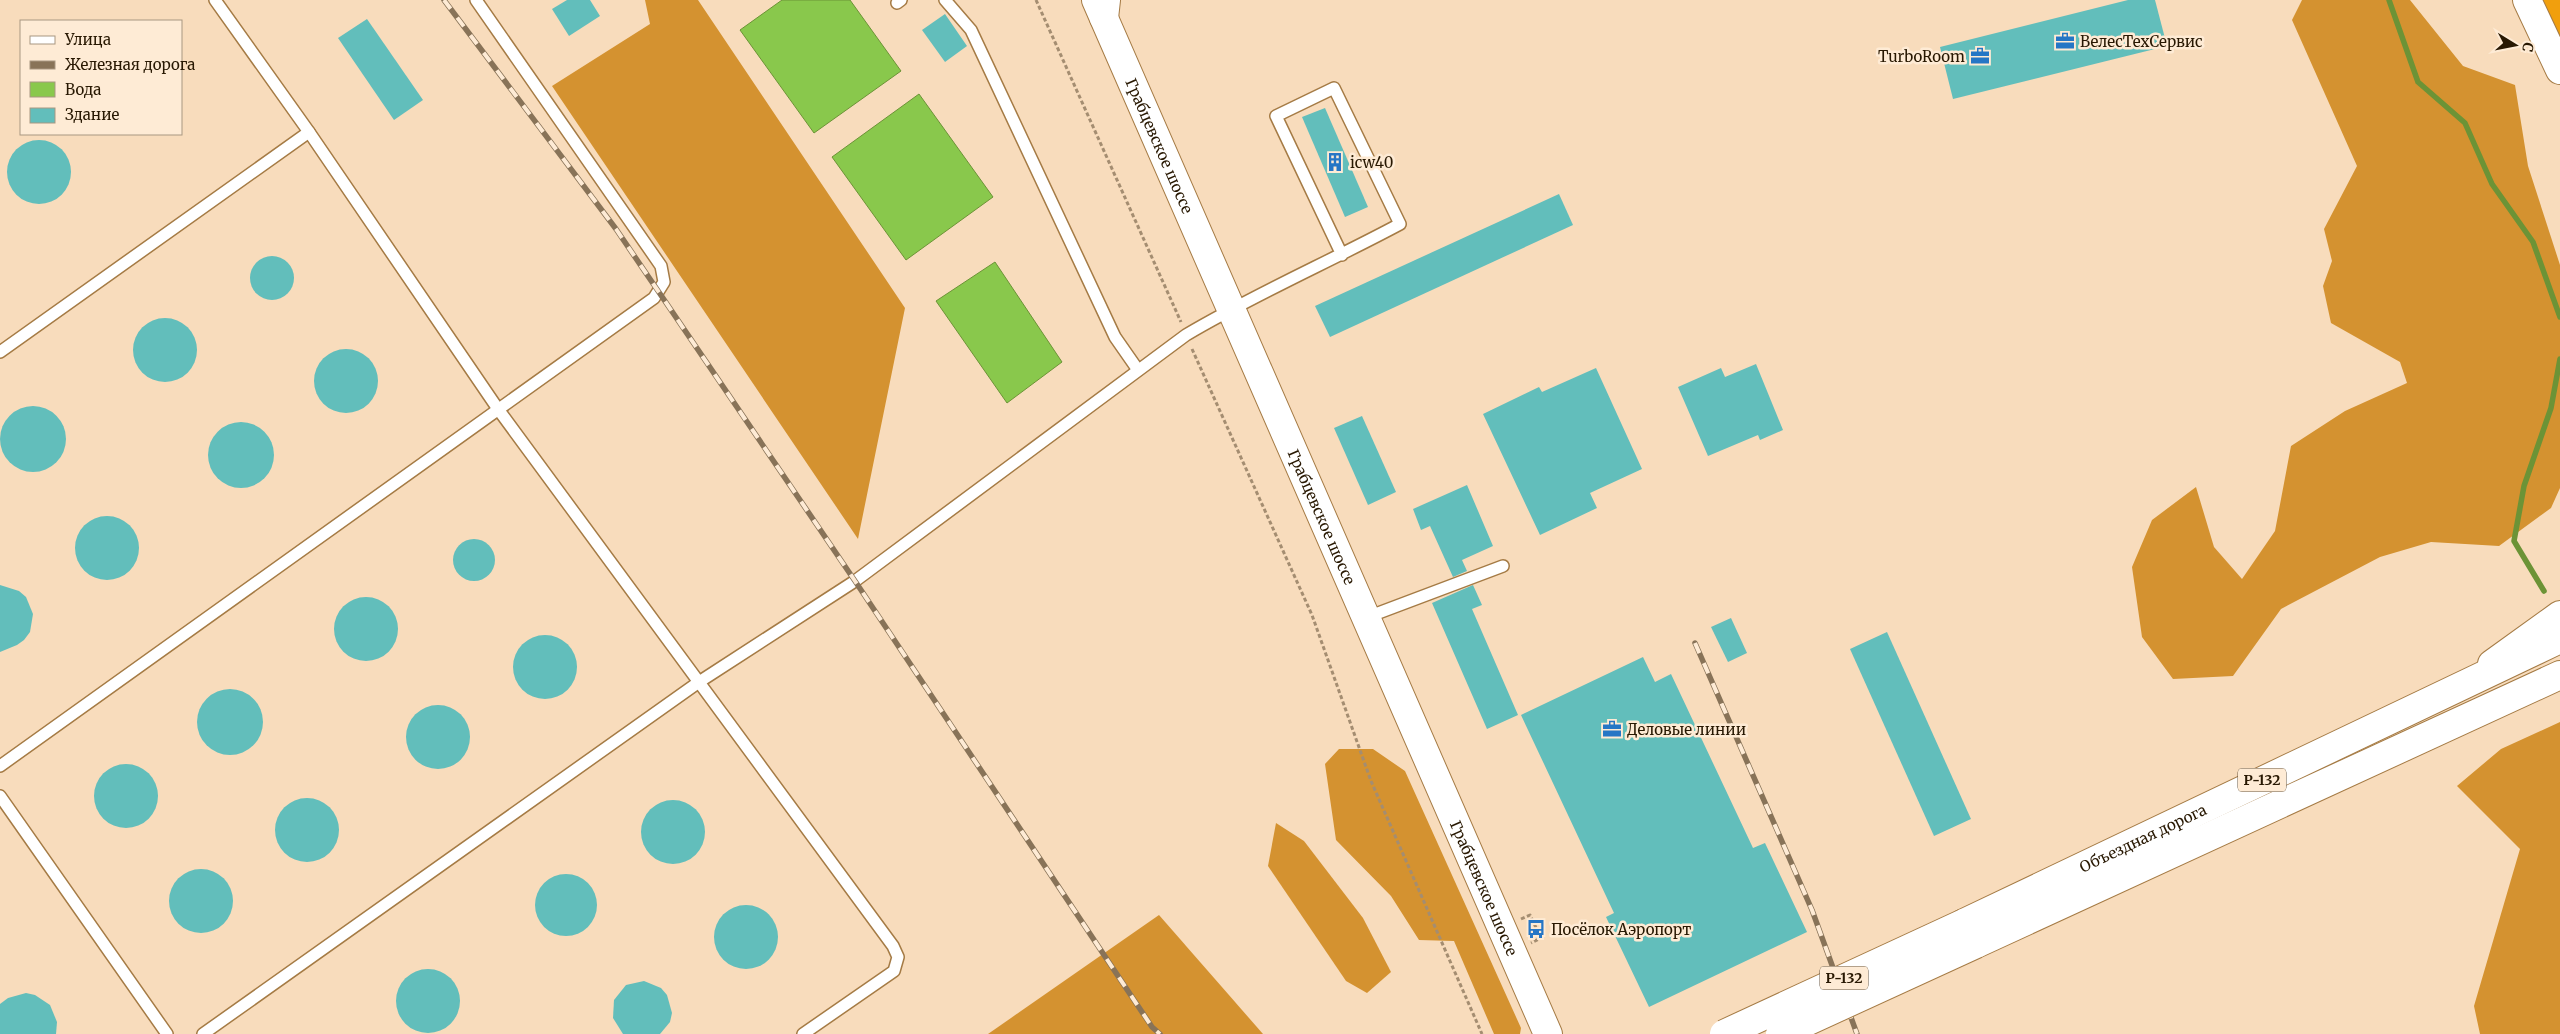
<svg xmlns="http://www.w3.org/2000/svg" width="2560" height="1034" viewBox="0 0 2560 1034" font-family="Merriweather,serif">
<rect width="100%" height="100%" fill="#f8dcbc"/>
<path fill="#f19f0d" d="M2540,0H2560V41Z"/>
<g fill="#d49230">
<path d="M645,0H698L905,308L858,539L552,86L650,24Z"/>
<path d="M2302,0H2410L2463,66L2515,85L2528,166L2560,265V488L2551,508L2499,546L2431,542L2380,557L2281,609L2233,676L2173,679L2142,637L2132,567L2152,520L2196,487L2214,547L2242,579L2275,531L2291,446L2345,411L2407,383L2400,362L2331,323L2323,286L2332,261L2324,229L2357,166L2292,20Z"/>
<path d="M2560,722V1034H2480L2474,1006L2520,849L2457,786L2501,749Z"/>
<path d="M1339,749H1373L1405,771L1521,1028L1520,1034H1494L1454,941L1419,940L1391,896L1336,840L1325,764Z"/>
<path d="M1276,823L1304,841L1363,918L1391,972L1367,993L1346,981L1268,866Z"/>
<path d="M1159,915L1263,1034H988Z"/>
</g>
<g fill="#89c84c" stroke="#6c9336">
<path d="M782,0H850L901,71L814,133L740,30Z"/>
<path d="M919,94L993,197L906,260L832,157Z"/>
<path d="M995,262L1062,362L1007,403L936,301Z"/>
</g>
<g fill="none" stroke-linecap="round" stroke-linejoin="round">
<g stroke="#6c9336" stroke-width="5.5">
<path d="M2389,0L2418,82L2465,123L2492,184L2533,242L2560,317"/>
<path d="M2544,591L2514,541L2524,486L2551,408L2560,359"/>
</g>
</g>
<g fill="#62bebb">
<path d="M567,0H590L600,16L569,36L552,9Z"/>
<path d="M2128,0H2155L2167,46L1953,99L1940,47Z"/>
<path d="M945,14L967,46L945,62L922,30Z"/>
<path d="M367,19L423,100L394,120L338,38Z"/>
<path d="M1325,108L1368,207L1345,217L1302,117Z"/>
<circle cx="39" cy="172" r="32"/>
<path d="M1559,194L1573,225L1330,337L1315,306Z"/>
<circle cx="272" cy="278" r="22"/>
<circle cx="165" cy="350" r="32"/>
<circle cx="346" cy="381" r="32"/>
<path d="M1756,364L1783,430L1760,440L1758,435L1708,456L1678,387L1721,368L1725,377Z"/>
<path d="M1596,368L1642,469L1590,493L1597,508L1540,535L1483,414L1539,387L1542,392Z"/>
<circle cx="33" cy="439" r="33"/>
<path d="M1362,416L1396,492L1368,505L1334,428Z"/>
<circle cx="241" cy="455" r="33"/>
<path d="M1467,485L1493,546L1462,560L1467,571L1453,577L1430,526L1421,530L1413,509Z"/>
<circle cx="107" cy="548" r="32"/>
<circle cx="474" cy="560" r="21"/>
<path d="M0,585L19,591L26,597L33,614L30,632L24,640L17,645L0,652Z"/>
<path d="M1473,585L1482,605L1472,609L1518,715L1487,729L1432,603Z"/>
<circle cx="366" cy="629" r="32"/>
<path d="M1731,618L1747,653L1728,662L1711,627Z"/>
<path d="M1887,632L1971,819L1934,836L1850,649Z"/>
<circle cx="545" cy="667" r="32"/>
<path d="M1643,657L1655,682L1671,674L1753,848L1765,843L1807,932L1649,1007L1606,917L1614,913L1521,715Z"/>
<circle cx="230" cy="722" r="33"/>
<circle cx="438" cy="737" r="32"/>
<circle cx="126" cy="796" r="32"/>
<circle cx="307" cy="830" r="32"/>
<circle cx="673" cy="832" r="32"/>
<circle cx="201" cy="901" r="32"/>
<circle cx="566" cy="905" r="31"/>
<circle cx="746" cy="937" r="32"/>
<circle cx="428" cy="1001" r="32"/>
<path d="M644,981L661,988L667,995L672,1013L670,1022L660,1034H623L613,1018L614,1000L626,985Z"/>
<path d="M26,993L35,995L50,1005L57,1022L56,1034H0V1004L8,998Z"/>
</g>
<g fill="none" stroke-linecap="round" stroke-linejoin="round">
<g stroke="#a57b45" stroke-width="14">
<g id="service">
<path d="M215,0L309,132L498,409L893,946L898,957L894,971L803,1034"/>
<path d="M945,0L971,30L1115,337L1138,370"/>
<path d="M897,3L901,0"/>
<path d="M0,352L309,132"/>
<path d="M1365,618L1503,566"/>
<path d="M0,766L654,298L664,282L661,266L476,0"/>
<path d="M0,796L167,1034"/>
<path d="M203,1034L699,682L855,581L1186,335C1255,294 1329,262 1400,224L1334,88L1276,116L1342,255"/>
</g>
</g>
<g stroke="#a57b45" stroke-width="30">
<g id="secondary">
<path id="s1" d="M1096,0L1548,1034"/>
</g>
</g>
<g stroke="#a57b45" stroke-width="30">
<g id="primary">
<path d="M2527,0L2560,70"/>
<path d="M1104,18L1106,0"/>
<path d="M2492,664L2560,615"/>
</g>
</g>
<g stroke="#a57b45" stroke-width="30">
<g id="trunk">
<path id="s2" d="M1964,923L2560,639"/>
<path d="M1976,944L2560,675"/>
</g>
</g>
<g stroke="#a48d71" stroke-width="3" stroke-dasharray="4 2.5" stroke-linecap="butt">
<path d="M1036,0L1181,322"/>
<path d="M1192,349L1312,615L1371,781L1482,1034"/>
<path d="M1521,919L1530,915L1541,938L1531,943"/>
</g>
<use href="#service" stroke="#fff" stroke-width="11"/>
<use href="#secondary" stroke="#fff" stroke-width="28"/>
<use href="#primary" stroke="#fff" stroke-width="28"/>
<use href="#trunk" stroke="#fff" stroke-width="28"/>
<g stroke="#887358" stroke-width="5.5">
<g id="rail">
<path d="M444,0L616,229L855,581L1152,1027L1160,1034"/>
<path d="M1695,643L1812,910L1857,1034"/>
</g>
</g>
<use href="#rail" stroke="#feebd5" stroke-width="4" stroke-dasharray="11" stroke-linecap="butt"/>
<g stroke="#a57b45" stroke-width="30" stroke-linecap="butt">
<g id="trunk-bridge">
<path d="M1724,1034L1964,923"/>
<path d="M1780,1034L1976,944"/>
</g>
</g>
<use href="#trunk-bridge" stroke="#fff" stroke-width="28"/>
</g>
<defs>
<g id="office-bare" transform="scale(1.5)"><path d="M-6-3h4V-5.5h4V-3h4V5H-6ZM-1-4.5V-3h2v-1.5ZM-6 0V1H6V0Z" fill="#2676c5" stroke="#feebd5" stroke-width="2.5" paint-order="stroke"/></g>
<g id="building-bare" transform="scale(1.5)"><path d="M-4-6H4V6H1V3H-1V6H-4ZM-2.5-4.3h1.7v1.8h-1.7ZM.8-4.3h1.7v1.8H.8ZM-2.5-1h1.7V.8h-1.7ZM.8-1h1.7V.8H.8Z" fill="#2676c5" stroke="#feebd5" stroke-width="2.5" paint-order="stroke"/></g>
<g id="bus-bare" transform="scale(1.5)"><path d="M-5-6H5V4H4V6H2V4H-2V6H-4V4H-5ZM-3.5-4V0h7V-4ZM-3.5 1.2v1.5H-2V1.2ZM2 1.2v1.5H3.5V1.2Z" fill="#2676c5" stroke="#feebd5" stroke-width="2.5" paint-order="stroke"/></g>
</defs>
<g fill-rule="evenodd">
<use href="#office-bare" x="2065" y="41"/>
<use href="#office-bare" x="1980" y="56"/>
<use href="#building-bare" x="1335" y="162"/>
<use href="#office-bare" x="1612" y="729"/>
<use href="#bus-bare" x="1536" y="929"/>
</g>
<g text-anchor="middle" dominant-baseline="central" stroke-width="5" stroke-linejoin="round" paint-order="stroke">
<g fill="#feebd5" stroke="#685741" stroke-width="1">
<rect x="2238" y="768.5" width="48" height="23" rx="4"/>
<rect x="1820" y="966.5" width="48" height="23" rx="4"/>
</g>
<g font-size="14" font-weight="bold" fill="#281802">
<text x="2262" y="780">Р-132</text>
<text x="1844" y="978">Р-132</text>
</g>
<g font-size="15" fill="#281802" stroke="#feebd5" text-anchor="start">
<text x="2080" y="41">ВелесТехСервис</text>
<text x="1965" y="56" text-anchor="end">TurboRoom</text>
<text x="1350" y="162">icw40</text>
<text x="1627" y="729">Деловые линии</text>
<text x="1551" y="929">Посёлок Аэропорт</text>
</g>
<g font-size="15" fill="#281802" stroke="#feebd5">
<text stroke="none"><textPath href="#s1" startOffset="159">Грабцевское шоссе</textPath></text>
<text stroke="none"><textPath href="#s1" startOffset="564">Грабцевское шоссе</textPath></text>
<text stroke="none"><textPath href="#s2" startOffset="198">Объездная дорога</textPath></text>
<text stroke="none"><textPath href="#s1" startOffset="969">Грабцевское шоссе</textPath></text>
</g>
</g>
<rect x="20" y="20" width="162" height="115" fill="#feebd5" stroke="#a89781"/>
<rect x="30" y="36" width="25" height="8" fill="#ffffff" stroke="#a89781"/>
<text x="65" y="45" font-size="15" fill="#281802">Улица</text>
<rect x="30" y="61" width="25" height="8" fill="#887358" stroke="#a89781"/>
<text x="65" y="70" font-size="15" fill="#281802">Железная дорога</text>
<rect x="30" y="82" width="25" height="15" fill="#89c84c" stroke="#a89781"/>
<text x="65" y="95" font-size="15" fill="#281802">Вода</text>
<rect x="30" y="108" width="25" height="15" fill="#62bebb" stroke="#a89781"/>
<text x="65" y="120" font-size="15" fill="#281802">Здание</text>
<g transform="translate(2515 45) rotate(100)" stroke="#feebd5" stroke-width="4" paint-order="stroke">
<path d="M0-4L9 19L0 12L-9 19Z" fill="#281802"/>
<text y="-8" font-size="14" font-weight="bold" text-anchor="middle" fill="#281802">С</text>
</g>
</svg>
